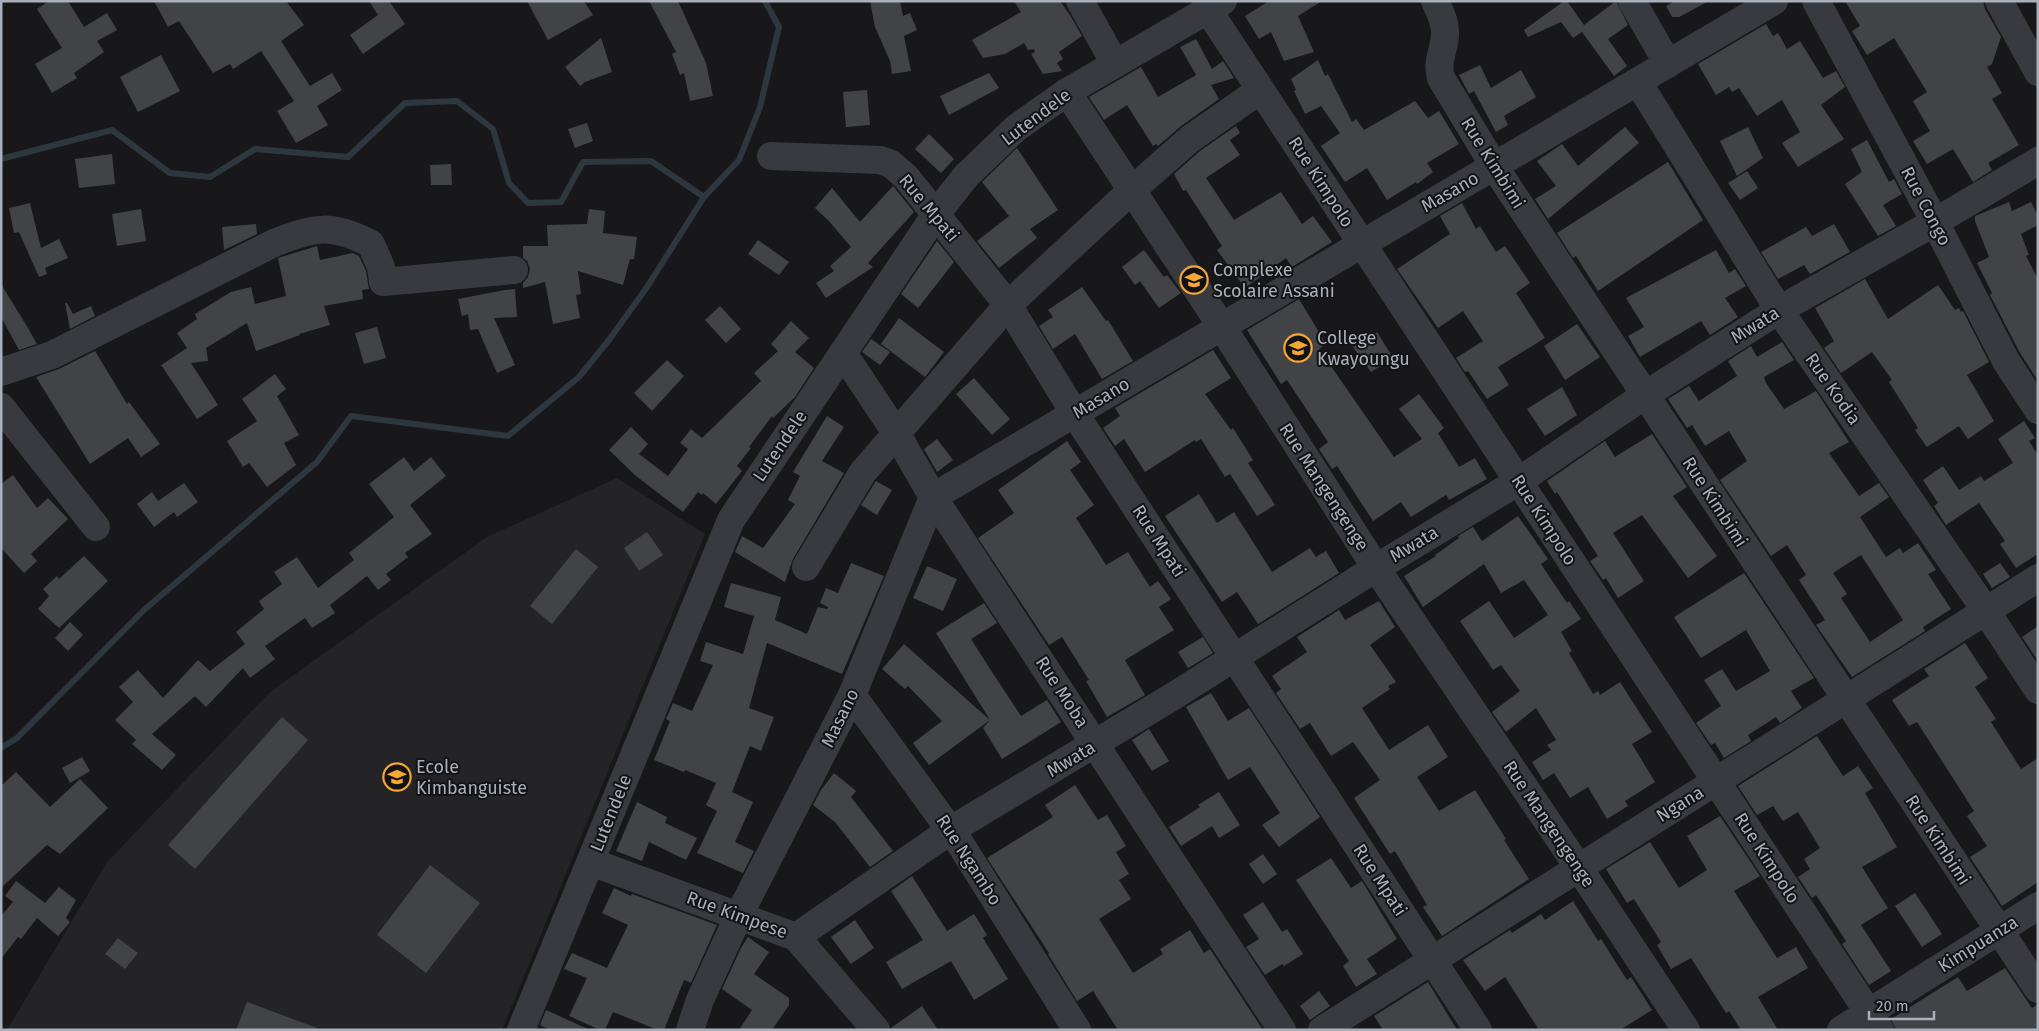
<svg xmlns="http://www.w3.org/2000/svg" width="2039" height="1031" viewBox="0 0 2039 1031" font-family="'Fira Sans',sans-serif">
<rect width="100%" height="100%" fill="#18181a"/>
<path fill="#242427" d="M617,478L705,534L502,1030H7L107,862L270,692L487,537Z"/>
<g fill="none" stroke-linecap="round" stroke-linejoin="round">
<g stroke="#2d383e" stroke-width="6">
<path d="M1,159L112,130L170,173L210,177L255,149L348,157L405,103L457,101L493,129L509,183L528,203L561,202L583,162L651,161L704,197"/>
<path d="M1,748L17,738L144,610L317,462L351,416L508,436L579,377L609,340L647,287L704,197L739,160L760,107L779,27L765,1"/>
</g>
</g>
<g fill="#424347" fill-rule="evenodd">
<path d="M49,1H68L84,27L107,13L117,30L97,41L104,52L74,73L77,78L52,93L35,64L62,48L37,9Z"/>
<path d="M154,1H286L304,25L281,41L310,86L332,73L342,90L317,106L328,125L296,143L277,111L294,101L261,51L233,69L230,64L213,73L179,21L168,27Z"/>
<path d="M369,1H389L405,24L363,54L350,35L378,15Z"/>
<path d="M527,1H584L593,15L548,40Z"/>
<path d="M649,1H678L706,63L713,96L690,101L684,73L680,75L672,54L676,52Z"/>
<path d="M870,1H900L903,16L910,13L917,30L904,36L911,71L892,74L890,61L875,27Z"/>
<path d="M1014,1H1060L1070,15L1082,36L1059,52L1063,59L1057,63L1062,71L1043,74L1031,54L1035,52L1034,49L1028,50L1024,43L1005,54L983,58L972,40L1021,12Z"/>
<path d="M1269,1H1322L1298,16L1314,52L1284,61L1271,32L1259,39L1245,16Z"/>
<path d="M1564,1H1567L1584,25L1616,1L1628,25L1608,39L1627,66L1614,76L1582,32L1573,38L1561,22L1528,37L1524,30Z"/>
<path d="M1675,1H1709L1679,17H1672L1666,6Z"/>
<path d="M1845,1H1983L1985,9L2001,37L1992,64L1987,67L2002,93L1992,99L2019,145L1988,163L1992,170L1973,182L1953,149L1927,164L1913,141L1930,131L1913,101L1927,92L1894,38L1867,55L1852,31L1860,26Z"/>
<path d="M1766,24L1773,36L1778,33L1787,49L1800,41L1823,78L1836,71L1845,87L1821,105L1844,139L1798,167L1782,143L1800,132L1782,100L1757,116L1739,88L1732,92L1729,87L1716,95L1698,64Z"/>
<path d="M601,38L612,72L585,82L580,86L565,67Z"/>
<path d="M1196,39L1212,69L1223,61L1234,78L1211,85L1219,99L1181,126L1158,146L1156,144L1153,146L1127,105L1104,120L1089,97L1141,67L1158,97L1196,75L1180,47Z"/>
<path d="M161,55L180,91L138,112L120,77Z"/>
<path d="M1318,60L1325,76L1328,74L1352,122L1356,119L1364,130L1415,101L1428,118L1439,111L1459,144L1427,163L1433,172L1417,184L1416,182L1387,200L1367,168L1345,182L1321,146L1340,133L1321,106L1305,114L1294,91L1296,90L1291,79Z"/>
<path d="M1480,65L1491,88L1521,70L1536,97L1504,116L1508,125L1496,132L1474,91L1469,94L1459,75Z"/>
<path d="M989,73L999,88L949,115L940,96Z"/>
<path d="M867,90L870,125L846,127L843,92Z"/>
<path d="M587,123L593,141L575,148L568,129Z"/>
<path d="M1236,126L1240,133L1230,140L1240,155L1206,178L1234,220L1281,192L1302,224L1313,216L1332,242L1292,267L1286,258L1245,288L1217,250L1222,246L1186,190L1183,191L1174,174L1200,151Z"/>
<path d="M1625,127L1639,143L1548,219L1535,199L1556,186L1537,161L1562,144L1578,166Z"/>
<path d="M1748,127L1763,158L1737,176L1720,141Z"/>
<path d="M929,134L954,159L941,173L915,149Z"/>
<path d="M1867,140L1889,182L1894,179L1902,194L1883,205L1896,226L1878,236L1845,184L1862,172L1851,149Z"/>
<path d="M1017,148L1058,210L1030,229L1037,238L999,268L977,241L1009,216L982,182Z"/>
<path d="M112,154L115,184L79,188L75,159Z"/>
<path d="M1668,162L1703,220L1598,291L1576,256L1573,258L1557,233Z"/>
<path d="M451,164L452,185H431L430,165Z"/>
<path d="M1747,171L1758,188L1740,200L1728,183Z"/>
<path d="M893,186L914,212L868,263L873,267L826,298L816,283L834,271L830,266L851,247L828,220L815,208L832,188L860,222Z"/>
<path d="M2009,202L2012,211L2031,202L2038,216V225L2021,234L2029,255L2026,256L2038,279V381L2020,353L1990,295L1992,293L1977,263L1989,257L1975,221V216Z"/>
<path d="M30,203L41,248L59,239L68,258L45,268L47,274L39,277L19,232L14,233L9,208Z"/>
<path d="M1462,203L1476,229L1480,226L1496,252L1505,246L1530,283L1516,293L1545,338L1498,367L1509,385L1487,399L1468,371L1465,372L1456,358L1483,341L1463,311L1438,328L1397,269L1450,234L1440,216Z"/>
<path d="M141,209L146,241L117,246L112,214Z"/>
<path d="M589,209L605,211L603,233L637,237L634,259H630L623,285L578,271L581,294L576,295L580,318L553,324L545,282L523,288V283L528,277L530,269L527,261L523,258V246H548L547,225L587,224Z"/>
<path d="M256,224L257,234L224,250L222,227Z"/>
<path d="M1834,224L1850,252L1810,274L1804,265L1778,279L1761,252L1806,227L1812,236Z"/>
<path d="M758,240L789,262L779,275L748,254Z"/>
<path d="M937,241L954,262L918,308L901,294Z"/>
<path d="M317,246L320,260L353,253L359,256L366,271L369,289L362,290L363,299L324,306L330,325L299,334L300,335L256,351L247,323L206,348L208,361L191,363L218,405L197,419L162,366H160L187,348L177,333L197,319L195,314L231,292L251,287L255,304L286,296L278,258Z"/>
<path d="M1144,250L1164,277L1167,275L1181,293L1159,308L1140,281L1135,285L1122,267Z"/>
<path d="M1716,250L1729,273L1735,269L1746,286L1725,298L1738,317L1710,335L1701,321L1640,357L1628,336L1644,327L1626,298Z"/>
<path d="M1865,279L1888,319L1938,285L1955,310L1959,308L1961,312L1963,311L1989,362L1967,375L1994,421L1968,439L1959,426L1927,447L1915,430L1918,428L1889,382L1892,380L1872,352L1841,373L1824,348L1834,341L1815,308Z"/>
<path d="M1,284L28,328L37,344L19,350L1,317Z"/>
<path d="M1082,287L1106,321L1108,320L1133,361L1102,379L1075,334L1053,349L1039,326L1053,317L1048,310Z"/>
<path d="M515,289L517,317L494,318L515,365L497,373L478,329L470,330L468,314L462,316L458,299L505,290Z"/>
<path d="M1299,299L1326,344L1319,349L1394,457L1422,439L1399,409L1419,394L1444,428L1438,433L1459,467L1475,458L1487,479L1449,500L1446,495L1411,517L1401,502L1373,521L1337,466L1332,469L1319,449L1328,442L1287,380L1281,384L1247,330Z"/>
<path d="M65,303H67L73,314L91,306L95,316L70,329Z"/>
<path d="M720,306L741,329L726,343L705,320Z"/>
<path d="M899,318L944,352L925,377L881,344Z"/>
<path d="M791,321L809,338L795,352L814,368L795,397L773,418L772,416L749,447L751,448L737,466L742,471L716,504L703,493L702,495L698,492L683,512L636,476L609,450L631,427L648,444L639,454L668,476L688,449L680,443L691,429L702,438L761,381L754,373L778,351L771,344Z"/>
<path d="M1577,324L1600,357L1565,380L1544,346Z"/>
<path d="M377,327L386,358L364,364L355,333Z"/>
<path d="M1377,332L1393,358L1371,372L1353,347Z"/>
<path d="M871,339L890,352L880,365L862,352Z"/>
<path d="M1782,342L1794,360L1764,377L1766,383L1784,409L1816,391L1849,442L1829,453L1859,496L1879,483L1889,497L1860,517L1886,557L1900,548L1903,553L1918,543L1936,570L1928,574L1951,609L1923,627L1925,631L1852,677L1816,625L1825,620L1799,580L1806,575L1787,545L1771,556L1720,480L1747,461L1729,431L1705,446L1692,425L1687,428L1668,399L1689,386L1699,401L1737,376L1728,361L1751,346L1757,357ZM1861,555L1903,620L1870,642L1841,598L1847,594L1833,573Z"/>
<path d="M1213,350L1231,378L1205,394L1231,430L1233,428L1253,460L1248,463L1275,505L1257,516L1230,474L1225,477L1201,439L1196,442L1195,440L1145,472L1124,439L1115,446L1103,428L1120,416L1115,408Z"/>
<path d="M95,351L127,404L129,402L160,444L141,457L128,438L90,464L36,377L59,369Z"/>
<path d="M667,360L684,376L652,411L634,393Z"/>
<path d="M275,374L286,389L277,396L299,435L284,443L296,465L267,487L249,463L243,467L227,441L257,421L242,399Z"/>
<path d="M974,378L1010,419L992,435L956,394Z"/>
<path d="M1562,387L1577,415L1545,436L1527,409Z"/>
<path d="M827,416L844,427L822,461L844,473L793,559L785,582L735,552L742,536L763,548L795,504L788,500L800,476L793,472Z"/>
<path d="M2024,421L2035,438L2029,441L2038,455V554L2016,568L2000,544L2005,541L1979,503L1946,525L1934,506L1938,503L1923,480L1943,466L1959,490L1981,476L1984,481L2013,463L1998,439Z"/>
<path d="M1652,434L1687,487L1673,496L1717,556L1688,578L1642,515L1613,533L1644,581L1618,598L1606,578L1603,580L1590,561L1598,556L1557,492L1555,494L1547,481L1605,441L1615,457Z"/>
<path d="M937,439L953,460L937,472L924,449Z"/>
<path d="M1067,441L1081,462L1070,470L1094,505L1076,518L1106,565L1128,552L1150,587L1158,581L1171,599L1159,607L1174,630L1125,660L1145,695L1107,717L1086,681L1089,680L1062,637L1049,645L978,538L1014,513L998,490Z"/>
<path d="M404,457L414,471L431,457L446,476L410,505L432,534L405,553L408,557L386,574L391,580L378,590L367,576L330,605L335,613L312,628L305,618L265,646L275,659L250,678L243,668L206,707L195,696L152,734L176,755L162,770L132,744L136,740L115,720L133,702L119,687L138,670L163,698L198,660L210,671L245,644L236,632L264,609L259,601L282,584L274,572L297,557L318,588L354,560L349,553L394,517L369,484Z"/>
<path d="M13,475L37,508L48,498L68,519L31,554L37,561L24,573L1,548V484Z"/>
<path d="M876,481L892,490L877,515L861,505Z"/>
<path d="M184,483L198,502L177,517L174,512L154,527L137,504L152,492L158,501Z"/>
<path d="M1199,494L1217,523L1234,512L1272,572L1310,548L1316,557L1326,551L1339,573L1258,624L1237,592L1222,602L1165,516Z"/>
<path d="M1518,516L1548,559L1541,564L1567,603L1569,601L1581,619L1561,632L1572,651L1569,653L1593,694L1598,691L1600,695L1620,682L1652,732L1632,744L1655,782L1625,801L1628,806L1607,819L1588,787L1570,798L1554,773L1543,780L1532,762L1551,750L1547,745L1556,740L1536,708L1506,732L1502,726L1492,712L1520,691L1501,665L1493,670L1460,621L1489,601L1514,638L1548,615L1524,580L1501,593L1484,564L1423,607L1404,576L1436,556L1435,555L1459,538L1458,536L1473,527L1482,541Z"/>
<path d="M647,532L663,555L639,571L624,548Z"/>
<path d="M576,549L598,567L552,624L530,606Z"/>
<path d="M84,556L108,581L59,628L38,609L49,596L43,589L57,576L59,579Z"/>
<path d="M851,563L884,576L842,674L767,643L749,708L774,717L761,751L750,746L732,792L753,802L735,842L754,851L743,873L697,853L717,811L706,805L716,783L685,770L684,772L654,760L670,721L666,719L673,703L692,711L713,665L700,661L706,642L743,654L754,616L724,607L731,583L781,597L775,620L807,634L818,607L827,609L828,607L820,603L826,588L838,593Z"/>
<path d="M2000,563L2010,577L1992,588L1983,574Z"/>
<path d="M927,566L957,579L943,611L913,598Z"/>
<path d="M1744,573L1814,678L1791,691L1802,708L1780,723L1776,717L1748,735L1751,741L1724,758L1715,743L1711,745L1696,723L1721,706L1704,680L1722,669L1736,691L1770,671L1746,630L1701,658L1674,617Z"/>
<path d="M1379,601L1395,627L1370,645L1396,682L1388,686L1390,689L1362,708L1389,750L1428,725L1448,757L1417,777L1439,811L1475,790L1506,839L1504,840L1529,879L1442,936L1423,907L1427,905L1395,851L1390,854L1354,798L1380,780L1353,742L1331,756L1310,723L1300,729L1276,693L1281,689L1272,676L1307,652L1297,637L1339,610L1345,620Z"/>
<path d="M984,603L997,623L971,639L992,672L1021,716L1047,700L1061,722L1002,759L983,728L990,720L929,765L913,743L942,721L908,686L905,689L882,669L904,644L990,720L936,633Z"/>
<path d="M70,622L83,635L68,651L55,638Z"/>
<path d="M2038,626V661L2022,637Z"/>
<path d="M1203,637L1213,653L1188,668L1178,652Z"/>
<path d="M1965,643L1988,678L1975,687L1996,719L1991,722L2021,769L2038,758V882L2002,906L1970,857L1987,846L1967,816L1974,811L1917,722L1909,726L1892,700L1929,676L1924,669Z"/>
<path d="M1211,693L1228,721L1249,708L1320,817L1279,847L1262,825L1280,813L1250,767L1228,780L1186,707Z"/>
<path d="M282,717L308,740L195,869L168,845Z"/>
<path d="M1149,729L1169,761L1152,771L1132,740Z"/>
<path d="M1817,736L1843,776L1858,766L1873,788L1865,793L1897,847L1862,867L1888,908L1861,925L1891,971L1869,985L1842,944L1846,941L1816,895L1812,898L1798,877L1810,869L1804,859L1820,848L1798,812L1783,821L1773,806L1757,815L1738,786Z"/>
<path d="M82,757L90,771L70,783L62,768Z"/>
<path d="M16,772L50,807L80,779L108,808L60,854L47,845L1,888V786Z"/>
<path d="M834,773L856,791L851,797L893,851L870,867L835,822L813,805L821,790Z"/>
<path d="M1075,785L1098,820L1107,815L1126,846L1116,852L1129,874L1119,880L1131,899L1099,919L1133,973L1163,954L1160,949L1190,930L1204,953L1210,949L1263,1030H1118L1093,991L1077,1001L1048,954L1049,953L987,858L1053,817L1045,805Z"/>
<path d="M1219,792L1240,825L1219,838L1212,826L1181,846L1169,827L1200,807L1198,805Z"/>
<path d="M637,802L667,817L665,823L697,838L686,860L649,842L642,861L616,851Z"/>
<path d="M1720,816L1760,876L1734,891L1777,958L1796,947L1808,968L1758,997L1778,1030H1741L1729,1011L1726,1013L1691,958L1671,969L1657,945L1661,942L1634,899L1627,903L1606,869L1650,842L1679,888L1707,870L1687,836Z"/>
<path d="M1263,854L1277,874L1263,884L1249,864Z"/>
<path d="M1331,858L1351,888L1362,881L1397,939L1367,959L1377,974L1356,987L1343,966L1349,961L1296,880Z"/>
<path d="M430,865L480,903L426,973L377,935Z"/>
<path d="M912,876L947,931L974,914L987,935L983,938L1008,979L974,1000L951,961L902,989L886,962L923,940L891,891Z"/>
<path d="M16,881L45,903L59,887L76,900L66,918L70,922L58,936L37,918L21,939L18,937L1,959V916L13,902L5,896Z"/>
<path d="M614,888L631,896L632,894L717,925L691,983L684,980L664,1030H658L613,1012L605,1030H600L569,1016L587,978L564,969L572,953L607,968L628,925L602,913Z"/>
<path d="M1915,893L1942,934L1922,947L1895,906Z"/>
<path d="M1573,901L1598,941L1601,939L1627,980L1631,977L1652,1010L1620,1030H1539L1505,977L1485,991L1463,960L1510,930L1512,933L1541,914L1545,920Z"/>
<path d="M1263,902L1282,932L1287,929L1303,954L1284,966L1282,964L1265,975L1246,947L1259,939L1243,915Z"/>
<path d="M855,920L874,948L851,964L831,937Z"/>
<path d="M748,937L769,952L754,974L789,998V1005L772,1030H739L752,1010L722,989L741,948Z"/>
<path d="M118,938L138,953L125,969L105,954Z"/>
<path d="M2005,968L2032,1008L2038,1004V1030H1896L1891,1019L1958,977L1967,991Z"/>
<path d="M1428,982L1457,1030H1383L1374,1016Z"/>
<path d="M1319,991L1330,1006L1310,1020L1300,1006Z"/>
<path d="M247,1002L317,1028V1030H236Z"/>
<path d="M922,1006L938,1030H891V1028Z"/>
<path d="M546,1010L590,1030H550L540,1025Z"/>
</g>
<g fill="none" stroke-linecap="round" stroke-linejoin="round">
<g stroke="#393a3f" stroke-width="28">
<path d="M1080,1L1115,64"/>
<path d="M1435,1C1440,12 1446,23 1445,35C1444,51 1436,62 1441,78L1494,166L2038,989"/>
<path d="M1632,1L1668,64"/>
<path d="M1816,1L1935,222L2006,361L2038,410"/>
<path d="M1999,1L2038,72"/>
<path d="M1208,10L1880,1030"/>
<path d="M1638,82L1779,310L1986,611L2038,690"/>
<path d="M1067,92L1222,327L1376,568L1579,868L1686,1030"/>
<path d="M771,156L880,160L891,164L906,177L1008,305L1075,414L1478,1030"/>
<path d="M843,353L896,433L933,497L1282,1030"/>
<path d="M1,372L52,355L274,243C315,227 331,223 371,244L381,267L383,282L514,270"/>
<path d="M1,407L96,527"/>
<path d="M806,567L863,472L1008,305L1132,190L1190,139L1260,90"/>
<path d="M852,695L961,845L1077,1030"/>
<path d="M591,862L796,937L876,1030"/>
<path d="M796,937L951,830L1172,697L1376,568L1519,481L1645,395L1779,310L1935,222L2038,161"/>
<path d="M521,1030L731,520L936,214L966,176L1016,128L1067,92L1223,1"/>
<path d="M690,1030L700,1000L739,915L852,695L933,497L1774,1"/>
<path d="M1322,1030L2038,578"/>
<path d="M1841,1030L2038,906"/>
</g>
</g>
<defs>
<g id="school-ring" transform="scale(1.4375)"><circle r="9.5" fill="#131315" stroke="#f5a735" stroke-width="1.5"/><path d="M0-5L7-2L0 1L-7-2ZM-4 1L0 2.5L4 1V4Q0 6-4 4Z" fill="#f5a735"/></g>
</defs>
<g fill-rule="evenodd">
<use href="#school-ring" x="1194" y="280"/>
<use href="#school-ring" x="1298" y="348"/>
<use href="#school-ring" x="397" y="777"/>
</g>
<g text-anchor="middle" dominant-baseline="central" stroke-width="4" stroke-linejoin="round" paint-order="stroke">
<g font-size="18" fill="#aab0ba" stroke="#131315">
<text transform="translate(1036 117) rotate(-37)">Lutendele</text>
<text transform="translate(1493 163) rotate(58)">Rue Kimbimi</text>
<text transform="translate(1321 182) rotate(57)">Rue Kimpolo</text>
<text transform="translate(1450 192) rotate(-30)">Masano</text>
<text transform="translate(1926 206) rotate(62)">Rue Congo</text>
<text transform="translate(929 208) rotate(50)">Rue Mpati</text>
<text transform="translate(1755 325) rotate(-32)">Mwata</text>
<text transform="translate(1833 389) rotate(55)">Rue Kodia</text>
<text transform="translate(1101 398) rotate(-31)">Masano</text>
<text transform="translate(780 446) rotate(-56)">Lutendele</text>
<text transform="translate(1324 487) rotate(57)">Rue Mangengenge</text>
<text transform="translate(1715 502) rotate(57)">Rue Kimbimi</text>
<text transform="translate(1544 520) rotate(57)">Rue Kimpolo</text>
<text transform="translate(1159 541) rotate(57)">Rue Mpati</text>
<text transform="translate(1414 544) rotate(-31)">Mwata</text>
<text transform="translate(1062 692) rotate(57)">Rue Moba</text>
<text transform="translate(840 718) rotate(-64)">Masano</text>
<text transform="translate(1071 759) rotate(-31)">Mwata</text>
<text transform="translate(1680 804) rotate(-32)">Ngana</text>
<text transform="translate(611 813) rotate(-68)">Lutendele</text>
<text transform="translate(1549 824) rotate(56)">Rue Mangengenge</text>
<text transform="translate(1938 840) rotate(57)">Rue Kimbimi</text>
<text transform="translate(1767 858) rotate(57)">Rue Kimpolo</text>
<text transform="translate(969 860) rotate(57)">Rue Ngambo</text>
<text transform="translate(1380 880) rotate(57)">Rue Mpati</text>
<text transform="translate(737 915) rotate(20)">Rue Kimpese</text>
<text transform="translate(1978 944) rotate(-32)">Kimpuanza</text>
</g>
<g font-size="18" fill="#aab0ba" stroke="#131315" text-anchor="start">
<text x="1213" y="270">Complexe<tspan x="1213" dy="21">Scolaire Assani</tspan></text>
<text x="1317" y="338">College<tspan x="1317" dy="21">Kwayoungu</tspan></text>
<text x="416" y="767">Ecole<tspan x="416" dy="21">Kimbanguiste</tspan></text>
</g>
</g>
<rect width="2039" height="1031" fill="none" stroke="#aab0ba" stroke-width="5"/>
<path d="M1869 1011v8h65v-8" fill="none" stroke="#aab0ba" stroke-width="2.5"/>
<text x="1876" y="1011" font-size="15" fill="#aab0ba" stroke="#131315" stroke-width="4" paint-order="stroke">20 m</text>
</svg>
